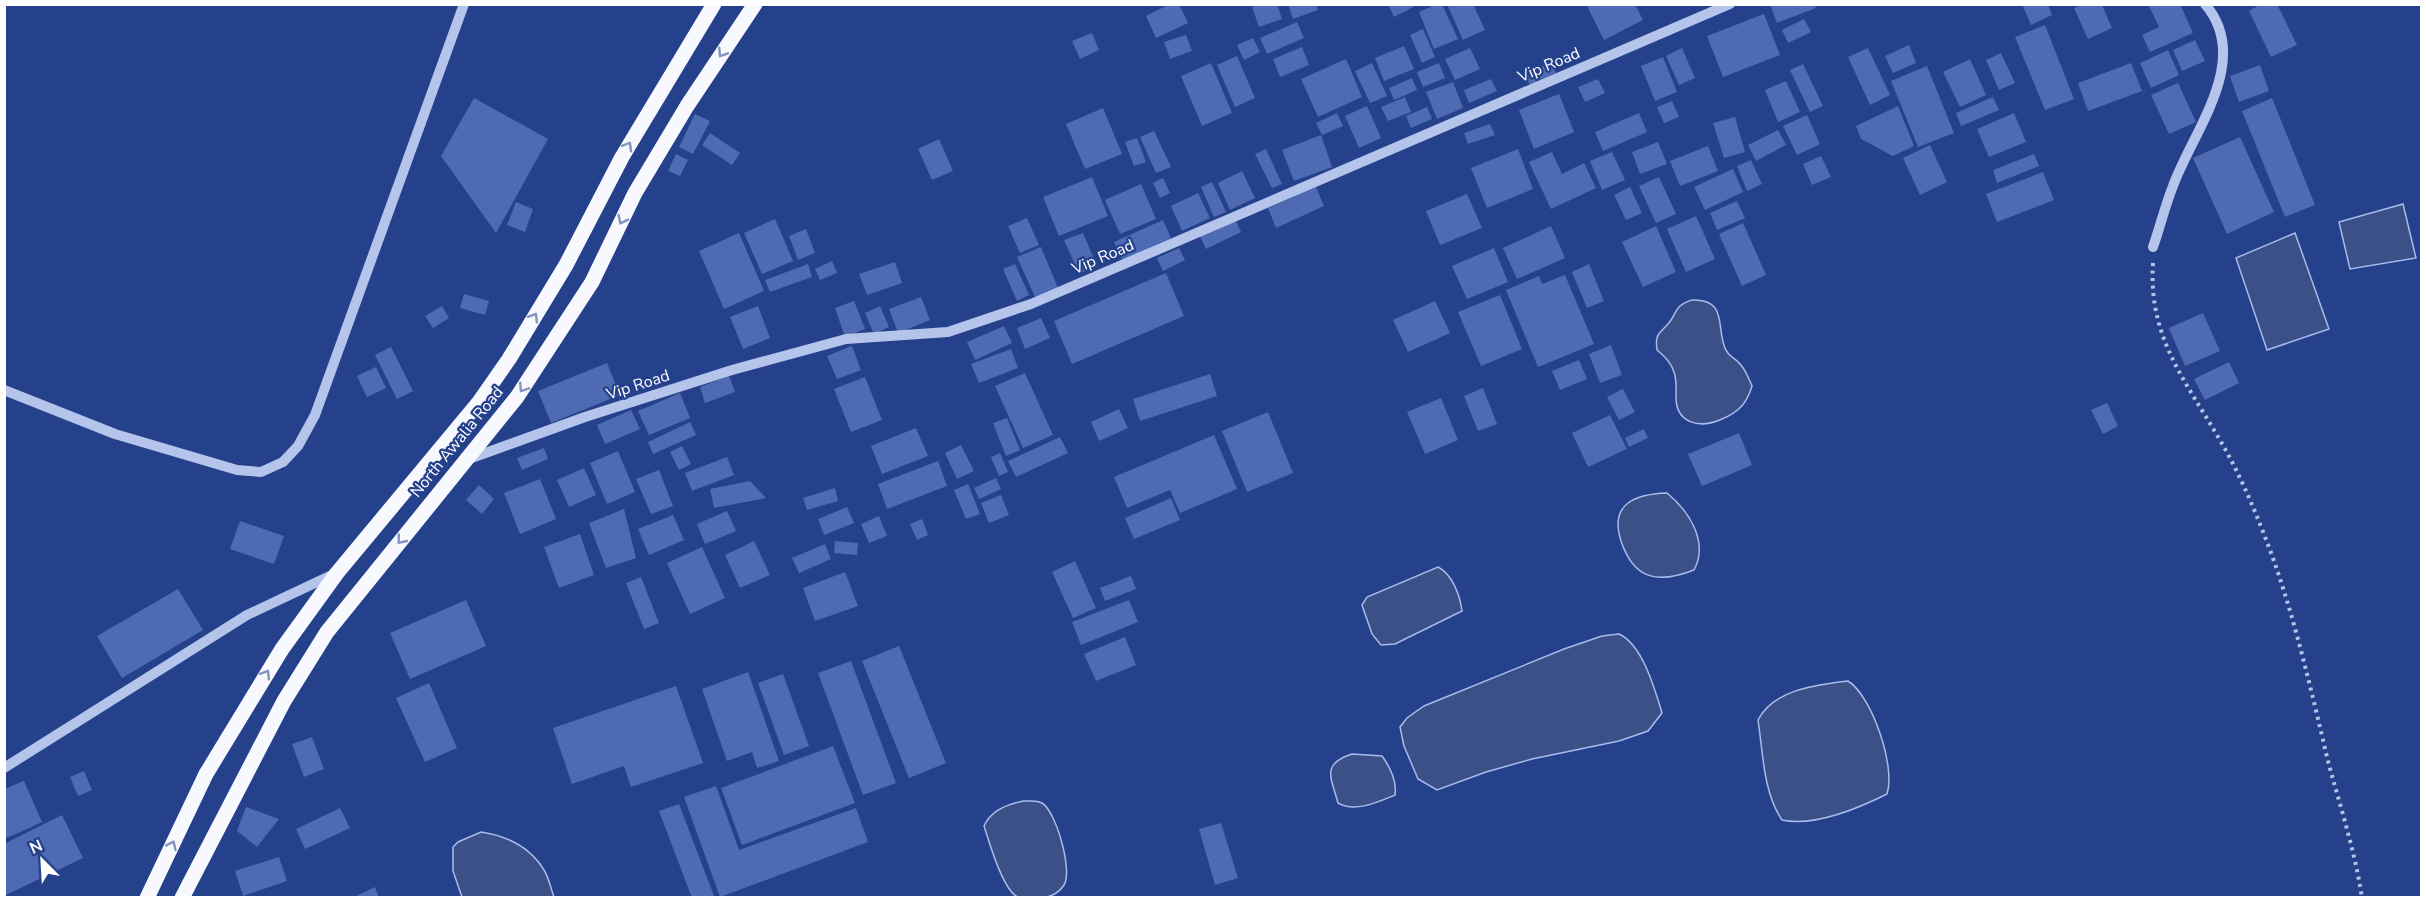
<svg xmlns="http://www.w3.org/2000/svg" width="2426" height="902" viewBox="0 0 2426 902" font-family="'Nunito Sans',sans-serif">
<rect width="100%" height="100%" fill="#25418c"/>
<g fill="#3b5087" stroke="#a8bceb" stroke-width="1.5">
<path d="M2403,204L2416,258L2350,269L2339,222Z"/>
<path d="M2295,233L2329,329L2267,350L2236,258Z"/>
<path d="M1692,300C1728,299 1716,327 1725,348C1728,357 1736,358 1741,365C1746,371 1749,379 1752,386C1747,403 1739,412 1722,419C1700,429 1675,424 1676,395C1676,386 1677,381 1674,372C1671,362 1664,356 1657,350C1655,334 1658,335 1668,324C1678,313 1673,306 1692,300Z"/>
<path d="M1667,493C1689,511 1709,542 1694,570C1658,584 1634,580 1621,541C1609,504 1635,494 1667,493Z"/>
<path d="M1438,567C1452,574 1460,595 1462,611L1395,644L1381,645L1372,634L1362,605L1367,597Z"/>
<path d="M1619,634C1642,644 1655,689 1662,713L1648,731L1619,741L1532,759L1486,772L1437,790L1418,779L1404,746L1400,727L1407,718L1424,706L1564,649L1602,636Z"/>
<path d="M1848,681C1872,696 1896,767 1887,794C1857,809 1815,827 1782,820C1763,792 1763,752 1758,720C1774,689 1817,685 1848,681Z"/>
<path d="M1352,754L1382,756C1390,767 1397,781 1395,795C1378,802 1355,813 1338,803C1331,777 1321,764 1352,754Z"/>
<path d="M1024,801C1030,801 1037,800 1042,803C1056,811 1073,871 1064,885C1059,893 1049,898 1041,898C1034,898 1024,899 1018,897C1003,891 989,841 984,826C991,810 1007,804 1024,801Z"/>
<path d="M481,832C507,836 530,847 544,870C549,878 551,889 554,897H462L453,871V847L458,842Z"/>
</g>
<g fill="#4e6ab3">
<path d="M1170,4H1179L1188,23L1156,38L1146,16Z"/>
<path d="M1259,4H1277L1282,19L1259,27L1252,7Z"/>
<path d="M1288,4H1316L1318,10L1293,19Z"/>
<path d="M1388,4H1419L1394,17Z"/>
<path d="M1437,4H1442L1458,39L1434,49L1419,12Z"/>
<path d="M1447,4H1473L1485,30L1463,40Z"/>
<path d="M1586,4H1635L1643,20L1604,40Z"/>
<path d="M1770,4H1814L1816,8L1777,23Z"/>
<path d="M2022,4H2048L2052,15L2031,25Z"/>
<path d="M2152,4H2180L2193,33L2150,52L2142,35L2159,27L2149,6Z"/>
<path d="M2261,4H2277L2297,45L2271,57L2249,11Z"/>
<path d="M2082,5H2102L2112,28L2088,39L2074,8Z"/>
<path d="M1764,14L1780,55L1723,77L1707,36Z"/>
<path d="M1804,19L1811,32L1788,43L1782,30Z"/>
<path d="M1297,22L1304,38L1267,54L1260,38Z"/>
<path d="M2045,25L2074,99L2045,110L2015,37Z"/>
<path d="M1423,29L1435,57L1422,63L1410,35Z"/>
<path d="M1092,33L1099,50L1080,59L1072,41Z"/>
<path d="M1186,35L1192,51L1170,59L1164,42Z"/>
<path d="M1253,38L1260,52L1244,60L1237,45Z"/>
<path d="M2195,40L2205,61L2182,71L2173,50Z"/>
<path d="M1909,45L1916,63L1893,73L1885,56Z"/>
<path d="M1404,46L1414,69L1384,81L1375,58Z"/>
<path d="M1302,47L1309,65L1280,77L1273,59Z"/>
<path d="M1470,48L1480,69L1455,80L1445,59Z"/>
<path d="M1682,48L1695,78L1679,85L1666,56Z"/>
<path d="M1868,48L1890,95L1870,105L1848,57Z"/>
<path d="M2168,50L2179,75L2151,88L2140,63Z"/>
<path d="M2001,53L2015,83L1999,90L1986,60Z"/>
<path d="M1237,56L1255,98L1235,107L1217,65Z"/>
<path d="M1663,57L1677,92L1655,101L1641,66Z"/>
<path d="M1346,59L1362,97L1318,117L1301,79Z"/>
<path d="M1970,59L1986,95L1960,107L1943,72Z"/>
<path d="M1551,62L1556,73L1530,85L1524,75Z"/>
<path d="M1211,63L1232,113L1202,126L1181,76Z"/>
<path d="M1372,63L1387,96L1370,103L1355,71Z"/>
<path d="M1439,63L1445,78L1423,87L1417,72Z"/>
<path d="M2131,63L2142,91L2088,111L2078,83Z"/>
<path d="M1803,64L1823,106L1810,112L1790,70Z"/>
<path d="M2260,65L2269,91L2239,102L2230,76Z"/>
<path d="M1927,66L1954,133L1918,147L1891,81Z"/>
<path d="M1412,78L1417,90L1394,100L1389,88Z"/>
<path d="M1491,79L1497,91L1469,103L1464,90Z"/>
<path d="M1598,79L1605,93L1585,102L1578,87Z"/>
<path d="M1786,81L1800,112L1778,122L1765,90Z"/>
<path d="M1453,82L1463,108L1437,119L1426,92Z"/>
<path d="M2178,83L2196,122L2169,134L2151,95Z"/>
<path d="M1559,94L1574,132L1534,149L1519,110Z"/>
<path d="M1405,97L1411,112L1388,121L1381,107Z"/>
<path d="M1993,97L1999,110L1961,126L1956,113Z"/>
<path d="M474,98L548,139L496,233L441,156Z"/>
<path d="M2272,98L2315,205L2285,217L2242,111Z"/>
<path d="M1672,101L1679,117L1664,123L1657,107Z"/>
<path d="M1367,106L1381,138L1359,148L1345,116Z"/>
<path d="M1898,106L1914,146L1893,156L1861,139L1856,126Z"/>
<path d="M1427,107L1432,119L1411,128L1406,116Z"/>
<path d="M1103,108L1122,154L1085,169L1066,124Z"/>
<path d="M1337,113L1343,126L1322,135L1316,123Z"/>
<path d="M1639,113L1647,132L1603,151L1595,132Z"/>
<path d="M2014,113L2026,142L1989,157L1977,129Z"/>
<path d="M695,114L710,121L693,154L679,147Z"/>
<path d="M1807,115L1820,144L1797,155L1783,126Z"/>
<path d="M1735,117L1745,152L1724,158L1713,123Z"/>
<path d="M1490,124L1495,135L1468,144L1464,133Z"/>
<path d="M1778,130L1786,145L1756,161L1748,145Z"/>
<path d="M1154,131L1171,167L1156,173L1140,137Z"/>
<path d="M710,133L740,153L732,165L702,145Z"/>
<path d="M1321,135L1332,167L1294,181L1282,150Z"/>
<path d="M2240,137L2274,212L2227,234L2193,158Z"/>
<path d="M1137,138L1146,162L1134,166L1125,142Z"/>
<path d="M939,139L953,171L932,180L918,149Z"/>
<path d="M1658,142L1667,164L1640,174L1632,152Z"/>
<path d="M1930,145L1947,182L1920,195L1903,158Z"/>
<path d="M1708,146L1718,171L1680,186L1670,161Z"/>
<path d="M1266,149L1282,184L1272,188L1255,154Z"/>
<path d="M1518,149L1533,189L1487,208L1471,168Z"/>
<path d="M1552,152L1562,174L1584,163L1596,188L1551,209L1529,162Z"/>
<path d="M1612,152L1625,180L1602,190L1590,161Z"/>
<path d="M676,154L688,160L680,176L668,171Z"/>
<path d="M2034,154L2039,166L1997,183L1993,170Z"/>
<path d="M1821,156L1831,177L1812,185L1803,164Z"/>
<path d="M1751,160L1762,184L1747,191L1737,166Z"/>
<path d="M1733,169L1743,192L1705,210L1694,187Z"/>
<path d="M1242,171L1255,198L1230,210L1218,183Z"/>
<path d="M2043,172L2054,200L1997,222L1986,194Z"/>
<path d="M1092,177L1108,216L1059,236L1043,197Z"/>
<path d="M1659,177L1676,214L1656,223L1639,186Z"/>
<path d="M1163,178L1170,193L1160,198L1153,183Z"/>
<path d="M1212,182L1226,212L1214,217L1201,187Z"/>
<path d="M1141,184L1156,219L1120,234L1105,200Z"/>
<path d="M1316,187L1324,206L1276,228L1268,208Z"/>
<path d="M1630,187L1642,213L1626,220L1614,195Z"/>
<path d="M1198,193L1210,218L1182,231L1171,206Z"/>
<path d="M1467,194L1482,228L1440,245L1426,211Z"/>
<path d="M1737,201L1745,218L1717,230L1710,213Z"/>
<path d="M516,202L533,209L525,232L507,225Z"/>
<path d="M1696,216L1715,259L1686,272L1667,229Z"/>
<path d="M1027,218L1039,245L1020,253L1008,226Z"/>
<path d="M775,219L793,261L762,274L744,233Z"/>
<path d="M1235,219L1241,232L1206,249L1200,236Z"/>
<path d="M1163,220L1171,238L1122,260L1114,242Z"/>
<path d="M1743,223L1766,275L1742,286L1719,234Z"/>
<path d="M1551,226L1565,258L1517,279L1503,248Z"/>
<path d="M1656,226L1676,272L1643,287L1622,242Z"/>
<path d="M806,229L815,253L798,260L789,236Z"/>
<path d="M739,233L764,291L724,309L699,251Z"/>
<path d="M1083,233L1097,266L1079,274L1064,240Z"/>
<path d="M1041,247L1058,288L1035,297L1017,257Z"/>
<path d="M1179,248L1185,260L1163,271L1157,258Z"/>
<path d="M1494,248L1508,282L1467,299L1452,266Z"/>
<path d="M832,261L837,273L820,280L815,269Z"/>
<path d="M895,262L902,283L867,295L859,274Z"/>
<path d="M808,264L812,277L770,292L765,280Z"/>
<path d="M1015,264L1029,295L1017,301L1003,269Z"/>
<path d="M1589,264L1604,301L1587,308L1572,272Z"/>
<path d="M1166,273L1184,316L1072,364L1054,321Z"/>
<path d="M1565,275L1594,344L1538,367L1506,290L1539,276L1542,284Z"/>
<path d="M464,294L489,301L485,315L460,308Z"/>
<path d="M1500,295L1522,349L1481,366L1458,312Z"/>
<path d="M921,297L930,320L898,333L889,309Z"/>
<path d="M854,301L865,329L845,337L835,308Z"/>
<path d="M1435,301L1450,333L1408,352L1393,320Z"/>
<path d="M442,306L449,318L433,328L425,316Z"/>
<path d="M758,306L770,338L743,349L730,317Z"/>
<path d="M880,306L889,327L874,334L865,313Z"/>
<path d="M2203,313L2220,351L2185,366L2169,328Z"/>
<path d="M1041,318L1050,338L1025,349L1017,328Z"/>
<path d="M1004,326L1012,343L975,360L967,342Z"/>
<path d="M1611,345L1622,375L1600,383L1589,354Z"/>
<path d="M852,346L861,370L837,379L827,356Z"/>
<path d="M391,347L413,391L397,399L375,355Z"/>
<path d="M1011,349L1018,368L979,383L971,364Z"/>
<path d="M1579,360L1587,379L1560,390L1552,371Z"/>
<path d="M2229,362L2239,383L2205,400L2194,379Z"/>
<path d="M607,363L620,395L551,423L538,391Z"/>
<path d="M376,367L386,388L367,397L357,376Z"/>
<path d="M1025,373L1053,435L1023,448L995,386Z"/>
<path d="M1210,374L1217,396L1140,421L1133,399Z"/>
<path d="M729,376L735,392L705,403L700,387Z"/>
<path d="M865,377L882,420L851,432L834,389Z"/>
<path d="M1483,388L1497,424L1478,431L1464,396Z"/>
<path d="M1623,389L1635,412L1619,420L1607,397Z"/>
<path d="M680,393L690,418L649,435L638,411Z"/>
<path d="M1441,398L1458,440L1425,454L1407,412Z"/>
<path d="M2107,403L2118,426L2103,434L2091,410Z"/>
<path d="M1119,409L1128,428L1099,441L1091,422Z"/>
<path d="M631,410L640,429L605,444L597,425Z"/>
<path d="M1268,412L1293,473L1247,492L1222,431Z"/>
<path d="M1610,415L1627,449L1588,467L1572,433Z"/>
<path d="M1007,418L1020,450L1006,456L993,423Z"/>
<path d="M690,422L696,435L653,454L648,442Z"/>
<path d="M916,428L928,456L882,474L871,446Z"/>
<path d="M1644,429L1648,438L1629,447L1625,438Z"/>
<path d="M1739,433L1752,465L1702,486L1688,454Z"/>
<path d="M1214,435L1237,489L1180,513L1170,490L1127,508L1114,477Z"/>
<path d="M1060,437L1068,453L1016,477L1008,461Z"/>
<path d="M961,445L974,471L957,479L945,453Z"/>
<path d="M682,446L691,464L679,470L670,452Z"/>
<path d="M544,448L548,459L522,470L517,458Z"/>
<path d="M618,451L635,492L607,504L590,463Z"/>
<path d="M1000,453L1008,472L999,476L991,457Z"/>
<path d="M727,457L734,475L692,491L685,473Z"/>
<path d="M938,461L947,486L887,509L878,484Z"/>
<path d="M584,468L596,495L569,507L557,480Z"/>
<path d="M659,470L673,506L651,514L636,479Z"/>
<path d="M996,478L1001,489L979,499L974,488Z"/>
<path d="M540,479L556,519L520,534L504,493Z"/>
<path d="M750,481L766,498L714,508L710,489Z"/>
<path d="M968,484L980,514L966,519L954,490Z"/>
<path d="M479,485L494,499L482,514L466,500Z"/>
<path d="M835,488L838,501L807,510L803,498Z"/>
<path d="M1001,495L1009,515L989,523L981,503Z"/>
<path d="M1171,498L1180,520L1134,539L1125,518Z"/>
<path d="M847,507L854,523L824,535L818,519Z"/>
<path d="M624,509L636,558L606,568L589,523Z"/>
<path d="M727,511L736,531L705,544L697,524Z"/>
<path d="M673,515L684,540L649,555L638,529Z"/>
<path d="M879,516L887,536L869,543L861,524Z"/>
<path d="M922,519L928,535L917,540L910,524Z"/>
<path d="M240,521L284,536L274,564L230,549Z"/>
<path d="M580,534L594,575L559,588L544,547Z"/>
<path d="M754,541L770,575L740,588L725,555Z"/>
<path d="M835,541L858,543L857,555L834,553Z"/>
<path d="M825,544L831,559L799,573L792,558Z"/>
<path d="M702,547L725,598L690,614L667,563Z"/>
<path d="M1075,561L1096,608L1073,618L1052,572Z"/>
<path d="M845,572L858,606L815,621L803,588Z"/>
<path d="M1131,576L1136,589L1105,601L1100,588Z"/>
<path d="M641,577L659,623L644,629L626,583Z"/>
<path d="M178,589L203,630L122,678L97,636Z"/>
<path d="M466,600L486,646L410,679L390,633Z"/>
<path d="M1129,600L1138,622L1081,645L1072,622Z"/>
<path d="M1125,637L1136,665L1096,681L1084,654Z"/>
<path d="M899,646L946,763L909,778L862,661Z"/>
<path d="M851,661L896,783L863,795L818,673Z"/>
<path d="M748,672L779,761L757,768L752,752L727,761L702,689Z"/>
<path d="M783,674L809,746L784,755L758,683Z"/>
<path d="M429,683L457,748L425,762L396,698Z"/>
<path d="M676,686L703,763L631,787L624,766L572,784L553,728Z"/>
<path d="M312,737L324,769L304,777L292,744Z"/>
<path d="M833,746L855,803L742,845L721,788Z"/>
<path d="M84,771L92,790L78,796L70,777Z"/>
<path d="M24,781L42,822L7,838L4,833V789Z"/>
<path d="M716,786L739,850L856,808L868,842L720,897L684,797Z"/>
<path d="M679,804L714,896L711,898H692L659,811Z"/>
<path d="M246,807L279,819L257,847L237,831Z"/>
<path d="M340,808L350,828L305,849L296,829Z"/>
<path d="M62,815L83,858L4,896V844Z"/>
<path d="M1221,823L1238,878L1215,885L1199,829Z"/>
<path d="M279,857L287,881L243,896L235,871Z"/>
<path d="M375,887L379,898H352Z"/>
</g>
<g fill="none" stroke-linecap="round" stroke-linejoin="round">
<path stroke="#b4c4ea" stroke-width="4" stroke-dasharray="3 4.5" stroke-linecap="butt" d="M2153,263C2148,338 2186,381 2221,442C2241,476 2256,513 2270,550C2295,618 2311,690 2328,761C2340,806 2355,851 2362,898"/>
<g stroke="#b4c4ea" stroke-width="10">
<path d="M2153,247C2160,227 2165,206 2173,186C2193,131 2253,60 2205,4"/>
<path d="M4,390L115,434L237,470L261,472L283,462L298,446L315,415L464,4"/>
<path d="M466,460L585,417L732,370L846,339L948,332L1031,304L1730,4"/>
<path d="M4,768L247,615L334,574"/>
</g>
<g stroke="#f8f9fe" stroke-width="15">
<path d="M147,898L206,774L282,649L337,573L479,402L509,359L566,265L622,157L714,4"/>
<path d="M182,898L284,701L327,632L517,397L592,282L635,193L687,106L755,4"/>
</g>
</g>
<defs><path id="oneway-chevron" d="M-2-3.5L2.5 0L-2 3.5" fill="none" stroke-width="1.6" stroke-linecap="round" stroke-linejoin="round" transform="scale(1.5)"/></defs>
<g stroke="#8494bf">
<use href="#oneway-chevron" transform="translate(722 53) rotate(123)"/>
<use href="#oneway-chevron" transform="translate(628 146) rotate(-60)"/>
<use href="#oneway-chevron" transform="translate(622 220) rotate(116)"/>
<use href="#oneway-chevron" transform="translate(534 317) rotate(-58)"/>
<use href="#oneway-chevron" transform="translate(523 388) rotate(123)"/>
<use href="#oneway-chevron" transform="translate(401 540) rotate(129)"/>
<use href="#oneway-chevron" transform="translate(266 674) rotate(-59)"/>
<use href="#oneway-chevron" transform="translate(172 845) rotate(-65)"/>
</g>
<g text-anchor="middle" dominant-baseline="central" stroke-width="4.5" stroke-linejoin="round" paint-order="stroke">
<g font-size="16" fill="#fff" stroke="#25418c">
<text transform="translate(1549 65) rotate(-23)">Vip Road</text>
<text transform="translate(1103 257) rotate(-23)">Vip Road</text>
<text transform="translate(638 385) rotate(-18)">Vip Road</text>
<text transform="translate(457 442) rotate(-51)">North Awalia Road</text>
</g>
</g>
<rect width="2426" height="902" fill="none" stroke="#ffffff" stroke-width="12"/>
<g transform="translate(42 860) rotate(336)" stroke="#25418c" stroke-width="4.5" paint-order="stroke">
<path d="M0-4.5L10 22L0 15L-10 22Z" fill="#ffffff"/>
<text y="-9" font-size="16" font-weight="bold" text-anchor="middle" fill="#ffffff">N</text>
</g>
</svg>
